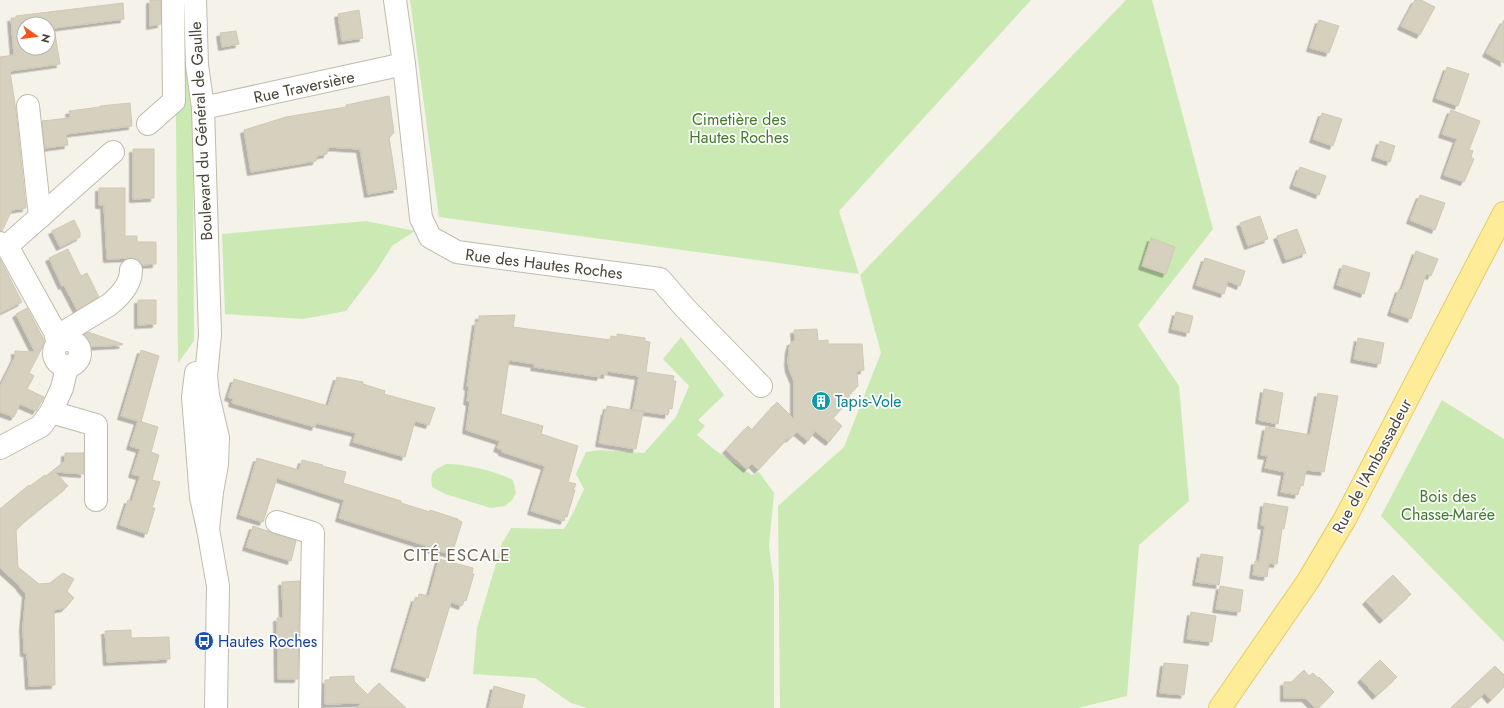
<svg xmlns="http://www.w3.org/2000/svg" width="1504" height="708" viewBox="0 0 1504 708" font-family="Jost,sans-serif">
<defs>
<filter id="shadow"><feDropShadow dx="-3.5" dy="3.5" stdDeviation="0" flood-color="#0004"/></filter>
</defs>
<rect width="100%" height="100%" fill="#f5f2e9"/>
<g fill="#cbe9b3">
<path d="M175,0H190L193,124L194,341L178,363Z"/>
<path d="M410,0H1031L839,211L859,274L439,217Z"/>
<path d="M1126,0H1152L1213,229L1138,325L1179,386L1189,501L1139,545L1127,696L1078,708H780L778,506L844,447L881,353L860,275Z"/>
<path d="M366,221L415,231L392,246L377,270L346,311L303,319L225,314L222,234Z"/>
<path d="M681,337L724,395L698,420L705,426L697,435L715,450L752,475L759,472L774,493L769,546L774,584V708H587L571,703L535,678L473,674L477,628L502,543L511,528L564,529L574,511L584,489L576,474L586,452L600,450L644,453L676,417L689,386L663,359Z"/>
<path d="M1442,400L1504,439V642L1381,516Z"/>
<path d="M446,464C467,464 494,471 513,480L516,493L512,500L505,506L491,508L445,494L432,487C430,472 432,471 446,464Z"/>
</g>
<g fill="#d6d0bf" stroke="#d1c8b2" fill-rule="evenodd" filter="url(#shadow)">
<path d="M150,0H161V24L150,26Z"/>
<path d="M1415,0H1421L1435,7L1420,35L1401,26Z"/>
<path d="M123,3L124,19L54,28L60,64L10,71L16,111L26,208L12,210L2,231H0V57L14,55L11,18H16V16ZM24,24H48V48H24Z"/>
<path d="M359,10L363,38L342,41L338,14Z"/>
<path d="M1319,20L1339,26L1329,53L1310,48Z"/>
<path d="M1504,20V63L1486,53Z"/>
<path d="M236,31L239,44L222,47L220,33Z"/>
<path d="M1447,67L1469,74L1458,106L1436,98Z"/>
<path d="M389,96L394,133L389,137L397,189L368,194L360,149L328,147L327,154L317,156L316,161L251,172L244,130L286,117L346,107V105Z"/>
<path d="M130,103L132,126L66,134L68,145L45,148L42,121L70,118L69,111L100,107V106Z"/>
<path d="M1451,110L1480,121L1469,150L1473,151L1471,157L1474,159L1464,182L1444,175L1457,139L1442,134Z"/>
<path d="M1322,113L1342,119L1333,146L1313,139Z"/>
<path d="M1380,141L1395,146L1390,162L1375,157Z"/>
<path d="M133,149H154V198L133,199Z"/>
<path d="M1300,167L1326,176L1319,195L1293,185Z"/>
<path d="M99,188H125V236H137V242H156V264L142,265L139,260L133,258L107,259L104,205H99Z"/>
<path d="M1420,195L1445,203L1435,230L1410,220Z"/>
<path d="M1260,216L1268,239L1248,246L1240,223Z"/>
<path d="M74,220L80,232V237L60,247L52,231Z"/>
<path d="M1297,229L1306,253L1286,260L1277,236Z"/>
<path d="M1151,238L1175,247L1166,274L1142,266Z"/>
<path d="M68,249L81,276L87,273L99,297L77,310L64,285L62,286L49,258Z"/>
<path d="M1416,251L1438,259L1431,276L1426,274L1411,319L1391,312L1399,289L1402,290Z"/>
<path d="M1205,258L1245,271L1240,286L1228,281L1224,294L1196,285Z"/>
<path d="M0,259L22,302L0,313Z"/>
<path d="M1343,265L1370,273L1364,294L1337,285Z"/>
<path d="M138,300H156V324L138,325Z"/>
<path d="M27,308L45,342L29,373L34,376L27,389L44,397L36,411L20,404L14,417L0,412V387L15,357V351L35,352L16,314Z"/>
<path d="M1176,312L1193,316L1189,333L1172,329Z"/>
<path d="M515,315L513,327L610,340L611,336L617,337V334L645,338V341L650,342L646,372L674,376L673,381H676L672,409L669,408L668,415L633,410L639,376L607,371V375L601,374L600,377L534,367L535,364L509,360L501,414L543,426L541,434L578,446L568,482L576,484L573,490H575L567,517L565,516L564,521L531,511L545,466L502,452V450L497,448L500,441L466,430L470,402L467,401L469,387L467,386L476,322H479V316Z"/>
<path d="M817,329L818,341L828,340V344H862L864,370L857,371L858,386L848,396L851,398L833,418L842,426L829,442L815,431L808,441L797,432L789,439L788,438L758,470L752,464L747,469L726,450L748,426L752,430L777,402L794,419V381L789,369L788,362L789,349L791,342L795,341L794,330Z"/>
<path d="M88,332L123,344L122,345L83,347L78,338Z"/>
<path d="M1358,338L1384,343L1380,364L1354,359Z"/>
<path d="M141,350L159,356L141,422L139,421L158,427L151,452L159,455L152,480L160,482L152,508H155L147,534L120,525L128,500L132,501L140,476L132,474L140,449L130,446L138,421L121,416Z"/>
<path d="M337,377L363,382V384L385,391L384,394L435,408L429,425L415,421L405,457L353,442L356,433L316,423L315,427L287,419L232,403L233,399L228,397L234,379L328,406Z"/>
<path d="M1264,389L1283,393L1278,424L1259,420Z"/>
<path d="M1318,393L1338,396L1324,472L1306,470L1303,486L1300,485L1298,495L1281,492L1285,472L1265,468L1268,456L1261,455L1266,427L1310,435Z"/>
<path d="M607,406L643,412L636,449L599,443L605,411L606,412Z"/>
<path d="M65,453H84V474L55,472L68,486L27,519L16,530L18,567L39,584L50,583L63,573L74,579L67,591L74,598L65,608L54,610L55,685L29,686L27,653H24L23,626L26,594L20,587V586L0,568V509L29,485L30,486L45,475L46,476L65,461Z"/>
<path d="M257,458L299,470L302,460L323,465L322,466L346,472L343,483L401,501V503L430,512V510L458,519V520L462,522L452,554L430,549V547L339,518L344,500L277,478L263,522L240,515Z"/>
<path d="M1264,503L1288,507L1284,529H1282L1277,564L1267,563H1269L1267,577L1253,575L1255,561L1259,562L1265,526L1261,525Z"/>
<path d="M253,526L296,541L291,561L246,547Z"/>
<path d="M1201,554L1223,557L1219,585L1196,582Z"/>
<path d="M439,559L473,568L472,574H474L466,601L464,600L462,606L451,602L428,678L394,668L415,598L418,599L419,594L429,596Z"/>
<path d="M1393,575L1411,594L1383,620L1366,601Z"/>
<path d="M300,581L298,679H278L277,618H283L282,582Z"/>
<path d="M1220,586L1243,590L1240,612L1216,609Z"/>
<path d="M1191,612L1216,616L1212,642L1187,639Z"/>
<path d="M131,630V638L169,637L170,659L107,662L105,631Z"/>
<path d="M1380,660L1397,677L1376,696L1361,679Z"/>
<path d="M1164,663L1188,665L1184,695L1160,693Z"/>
<path d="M1495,666L1504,675V687L1491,700L1485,693L1468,708H1451Z"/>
<path d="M1304,670L1309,676L1313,673L1318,678L1319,677L1334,692L1318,708H1315L1305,698H1284V682H1292Z"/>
<path d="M354,676V681L368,695L379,683L406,708H357L361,703L325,704V680H330V677Z"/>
<path d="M494,686L525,695L522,708H489Z"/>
</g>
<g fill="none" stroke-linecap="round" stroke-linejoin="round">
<g stroke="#c0bbac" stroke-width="24">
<g id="minor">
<path d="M195,0L197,65L203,108L210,335L206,376L208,395L218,438L217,464L212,492L208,529"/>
<path d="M395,0L404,64L421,218L430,237L457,252L660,279L685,308L761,386"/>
<path d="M28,106L40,217"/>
<path d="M203,108L404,64"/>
<path d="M148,124L174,101L173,0"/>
<path d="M0,243L7,246L60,341"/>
<path d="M7,246L113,152"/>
<path d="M56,337L109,305C119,297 131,284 131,270"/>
<circle cx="67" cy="353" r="13"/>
<path d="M196,373L193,397L201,497L208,529L218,586L216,708"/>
<path d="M51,412L96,425V500"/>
<path d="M0,448L41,426L51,412L62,388L67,367"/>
<path d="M277,522L313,533L310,708"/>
</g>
</g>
<g stroke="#e4cc68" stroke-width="24">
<path id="major" d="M1220,708L1308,581L1346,517L1504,213"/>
</g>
<use href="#minor" stroke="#fff" stroke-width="22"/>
<use href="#major" stroke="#feec99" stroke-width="22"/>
</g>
<defs>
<g id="building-disc" transform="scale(1)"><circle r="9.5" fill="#0f9aa8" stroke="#fff"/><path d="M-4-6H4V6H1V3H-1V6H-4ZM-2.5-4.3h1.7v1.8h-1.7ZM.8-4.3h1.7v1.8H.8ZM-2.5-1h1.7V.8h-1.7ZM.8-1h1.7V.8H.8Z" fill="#fff"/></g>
<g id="bus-disc" transform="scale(1)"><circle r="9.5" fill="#1a4fb4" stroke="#fff"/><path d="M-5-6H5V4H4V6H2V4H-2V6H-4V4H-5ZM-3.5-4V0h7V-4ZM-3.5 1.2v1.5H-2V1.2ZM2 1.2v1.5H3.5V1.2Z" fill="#fff"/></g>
</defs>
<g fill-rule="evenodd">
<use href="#building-disc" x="821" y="401"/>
<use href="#bus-disc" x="204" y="641"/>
</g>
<g text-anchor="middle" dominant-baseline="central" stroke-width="3.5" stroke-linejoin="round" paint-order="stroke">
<g font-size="16" fill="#494437" stroke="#fff">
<text transform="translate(304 87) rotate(-12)">Rue Traversière</text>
<text transform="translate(201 131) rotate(-93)">Boulevard du Général de Gaulle</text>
<text transform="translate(544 264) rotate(7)">Rue des Hautes Roches</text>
<text transform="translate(1372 466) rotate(-62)">Rue de l'Ambassadeur</text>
</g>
<g font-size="16" fill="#407b2a" stroke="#fff">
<text x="739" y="119">Cimetière des<tspan x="739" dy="18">Hautes Roches</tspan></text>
<text x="1448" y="496">Bois des<tspan x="1448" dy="18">Chasse-Marée</tspan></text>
</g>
<g font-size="16" fill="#0d838f" stroke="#fff" text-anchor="start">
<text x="835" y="401">Tapis-Vole</text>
</g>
<g font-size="16" fill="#164399" stroke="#fff" text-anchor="start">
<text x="218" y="641">Hautes Roches</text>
</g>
<g font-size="17" letter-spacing="1" fill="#6b634f" stroke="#fff">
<text x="457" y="555">CITÉ ESCALE</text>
</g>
</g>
<g transform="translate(36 36) rotate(104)"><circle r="19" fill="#ffffff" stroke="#b6b4af"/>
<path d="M0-3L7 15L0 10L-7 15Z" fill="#fa541b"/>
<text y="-6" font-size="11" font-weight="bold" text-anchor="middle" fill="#494437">N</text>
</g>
</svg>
